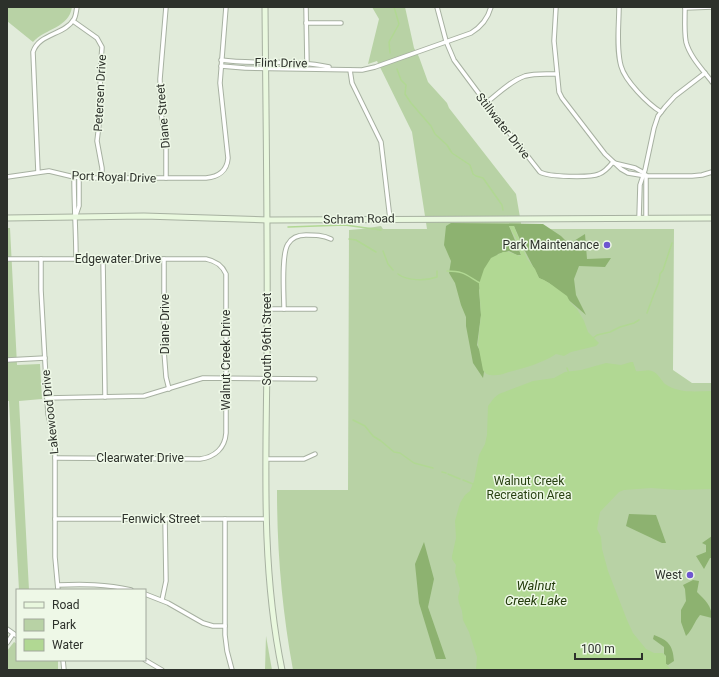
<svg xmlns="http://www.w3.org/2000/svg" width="719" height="677" viewBox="0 0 719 677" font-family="Roboto,sans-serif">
<rect width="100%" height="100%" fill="#e1ebda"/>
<g fill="#b8d2a5">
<path d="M7,7H72C69,28 46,28 33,42L7,21Z"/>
<path d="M372,7H405L414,48L419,57L428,82L447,103L449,108L516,194L522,229H674L673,370L692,383H712V670H293C282,609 277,552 277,490H348L349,230L361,229L381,226L383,229H427L412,132L377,61L368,64L379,19Z"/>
<path d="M7,228H10L17,365L40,364L42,399L19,401L29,590H19L9,401H7Z"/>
<path d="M266,636L272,670H265Z"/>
<path d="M14,642L17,644V660H58V670H7V651Z"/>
</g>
<g fill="#8db270">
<path d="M451,223L543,224L561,236L569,244L585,234L587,259L611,258L605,267L579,266L574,279L576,295L586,315L549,283L539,278L525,251L514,226H509L521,255H517L509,251L498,254L479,290L481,315L477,345L480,351L484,372L483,378L473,363L466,326V317L461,305L455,283L449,273L451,261L444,245L446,226Z"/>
<path d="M629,514L656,515L666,543H662L626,526Z"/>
<path d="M712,536V558H710L704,569L696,556L706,552V545L702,543Z"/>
<path d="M424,542L434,579L428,607L446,659H436L419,603L415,564Z"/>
<path d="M693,580L699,581L697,592C705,600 712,606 712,618L700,615C694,622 693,629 686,636L681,622V610L686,601L685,589L683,585Z"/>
<path d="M654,635C668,640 673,645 674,661L668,665L666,664V656L664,654V647L653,639Z"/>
</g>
<g fill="#b1d893">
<path d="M509,226H514L516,232L527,259L535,269L539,278L544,280L552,285L567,296L570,302L577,309L584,321L588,332L599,343L596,346L571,352L564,356L556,354C543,363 524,368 509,372C505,373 501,375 497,375C491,376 486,375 483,370L478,344L481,315L479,284L484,269L491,258L503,252H508L520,256L521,255L516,238Z"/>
<path d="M631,362H633L636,371C641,372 647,369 652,371C658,373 661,380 665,384C679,394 697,391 712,391V489L678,490L651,488L624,490L619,492L600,512L597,529L601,537L602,549L608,571L627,620L633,633L646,649L654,653H663L666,657V664L671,670H476L477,657L469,632L463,620L462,611L459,603L458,597L460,589L455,572L456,565L452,559V556L456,538L455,521L460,503L465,495L470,491L474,481L479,455L485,444L487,435L488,406L494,398L499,394L533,381L554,378L565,372L581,370L606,363L621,365Z"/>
</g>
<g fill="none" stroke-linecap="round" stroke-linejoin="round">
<g stroke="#b1d893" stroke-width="1.5">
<path d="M390,53L389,42L399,24L394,7"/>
<path d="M397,69L401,80L406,85L405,94L411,103L431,126L435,134L447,145L452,153L470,165L473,174L476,176L483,178L502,205L503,210"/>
<path d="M288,227L345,225L381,230"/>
<path d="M349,239L356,240L376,252"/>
<path d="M383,251L388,264L393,270"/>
<path d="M447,271C464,271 466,275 480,283"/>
<path d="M398,274C407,281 426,281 437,277V271"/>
<path d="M647,313L654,294L659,282L660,274L663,270L672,243"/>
<path d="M593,338L597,335L610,332L620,327L634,323L639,320"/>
<path d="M567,368L569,373"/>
<path d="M353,420L365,426L373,436L381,441L394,452L400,453L414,463L433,468"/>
<path d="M442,472L446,473"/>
<path d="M448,474L460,479"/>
<path d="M463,480L473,484"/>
</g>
<g stroke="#a7b1a1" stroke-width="5.5">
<g id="street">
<path d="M166,7L160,79L161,112L166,144V178"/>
<path d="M306,7L307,65"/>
<path d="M437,7L446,41L454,60L486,103L540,172C548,177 590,178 599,174C605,172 609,167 613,162"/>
<path d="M556,7L554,41L559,92L562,98L605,154L621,169L628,173L646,176H692L702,175L712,172"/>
<path d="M619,7C619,25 616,48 621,66C625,81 648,104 661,112"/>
<path d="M685,7C685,18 684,31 686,42C690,57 703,70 712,82"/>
<path d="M685,8L712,7"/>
<path d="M73,21L97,38L102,47L100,75L101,108L97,141L102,168V178"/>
<path d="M306,23H341"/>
<path d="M221,60C257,65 294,59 329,67"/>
<path d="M221,66L245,68L362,70L375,67L471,33C481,27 488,18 491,7"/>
<path d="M350,70L352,83L381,142L390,219"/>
<path d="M486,103C498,94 510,81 525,76C535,73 546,74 557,74"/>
<path d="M614,163L635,168L644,173"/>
<path d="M38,172L33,52C39,33 65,35 74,19C76,16 76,11 77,7"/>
<path d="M7,177L49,171L74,177L89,178H206C218,177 227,171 228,158L220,83L226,7"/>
<path d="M74,177C74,205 76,232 76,259"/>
<path d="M76,215L79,206V178"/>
<path d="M639,218L640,185L645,170L654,128L658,116L665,107L675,96L705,73"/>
<path d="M646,218V175"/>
<path d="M7,259H206C216,261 222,265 226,274V433C225,448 215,457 200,459L55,458"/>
<path d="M41,259V290L47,398L48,414L55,443V557L58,590"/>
<path d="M103,259L105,397"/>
<path d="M164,259V351L166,377L169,389"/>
<path d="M267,309H315"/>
<path d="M284,309C284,295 281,254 288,244C292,237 299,235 306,235C315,235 323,235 331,239"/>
<path d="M7,360L45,358"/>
<path d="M47,398L144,396L203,378L315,379"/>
<path d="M266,459H304L315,454"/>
<path d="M55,519H266"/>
<path d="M225,519V635L227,651L232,670"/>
<path d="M58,585C83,584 106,584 131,590"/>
<path d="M145,594L168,603L203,623L213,626H225"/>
<path d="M162,600L166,581L165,519"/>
<path d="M7,629L17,636"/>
<path d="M7,643L13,634"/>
<path d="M63,660L64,670"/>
<path d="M145,660L162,670"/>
</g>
</g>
<g stroke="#a7b1a1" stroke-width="7">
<g id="secondary">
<path d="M265,7C266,125 268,243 267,361C266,464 261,568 282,670"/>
<path d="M7,218L144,216L268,220L712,218"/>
</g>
</g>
<use href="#street" stroke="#fff" stroke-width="3.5"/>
<use href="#secondary" stroke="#e9f8de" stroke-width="5"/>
</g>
<g fill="#6e56d0" stroke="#eef8e7" stroke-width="1.5">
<circle cx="607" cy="245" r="4"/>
<circle cx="690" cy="575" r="4"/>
</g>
<g text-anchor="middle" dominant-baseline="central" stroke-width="3" stroke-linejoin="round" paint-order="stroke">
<g font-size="12" fill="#2d312b" stroke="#eef8e7">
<text transform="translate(281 63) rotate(1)">Flint Drive</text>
<text transform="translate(100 93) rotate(-87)">Petersen Drive</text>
<text transform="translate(163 116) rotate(-95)">Diane Street</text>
<text transform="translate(503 126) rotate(52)">Stillwater Drive</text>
<text transform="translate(114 177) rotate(2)">Port Royal Drive</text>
<text transform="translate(359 219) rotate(-1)">Schram Road</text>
<text x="118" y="259">Edgewater Drive</text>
<text transform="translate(165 324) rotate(-90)">Diane Drive</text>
<text transform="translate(267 339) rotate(-90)">South 96th Street</text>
<text transform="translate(226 360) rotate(-90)">Walnut Creek Drive</text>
<text transform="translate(50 412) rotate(-96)">Lakewood Drive</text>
<text x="140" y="458">Clearwater Drive</text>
<text x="161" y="519">Fenwick Street</text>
</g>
<g font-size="12" fill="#2d312b" stroke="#eef8e7" text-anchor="end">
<text x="599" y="245">Park Maintenance</text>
<text x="682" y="575">West</text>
</g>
<g font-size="12" fill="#294212" stroke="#eef8e7">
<text x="529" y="481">Walnut Creek<tspan x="529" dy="14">Recreation Area</tspan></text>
</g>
<g font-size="13" font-style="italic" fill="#243c0c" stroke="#eef8e7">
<text x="536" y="585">Walnut<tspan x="536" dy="15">Creek Lake</tspan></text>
</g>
</g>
<rect width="719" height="677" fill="none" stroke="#2d312b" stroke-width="16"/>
<rect x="16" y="589" width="130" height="72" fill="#eef8e7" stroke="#a1a89c"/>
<rect x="24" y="602" width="20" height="6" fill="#e9f8de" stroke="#a1a89c"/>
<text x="52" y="609" font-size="12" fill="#2d312b">Road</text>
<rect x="24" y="619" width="20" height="12" fill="#b8d2a5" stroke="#a1a89c"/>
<text x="52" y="629" font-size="12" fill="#2d312b">Park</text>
<rect x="24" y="639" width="20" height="12" fill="#b1d893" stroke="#a1a89c"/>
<text x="52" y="649" font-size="12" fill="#2d312b">Water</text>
<path d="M575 653v6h67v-6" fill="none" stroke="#2d312b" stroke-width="2"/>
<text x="581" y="653" font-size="12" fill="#2d312b" stroke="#eef8e7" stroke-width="3" paint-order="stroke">100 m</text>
</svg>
